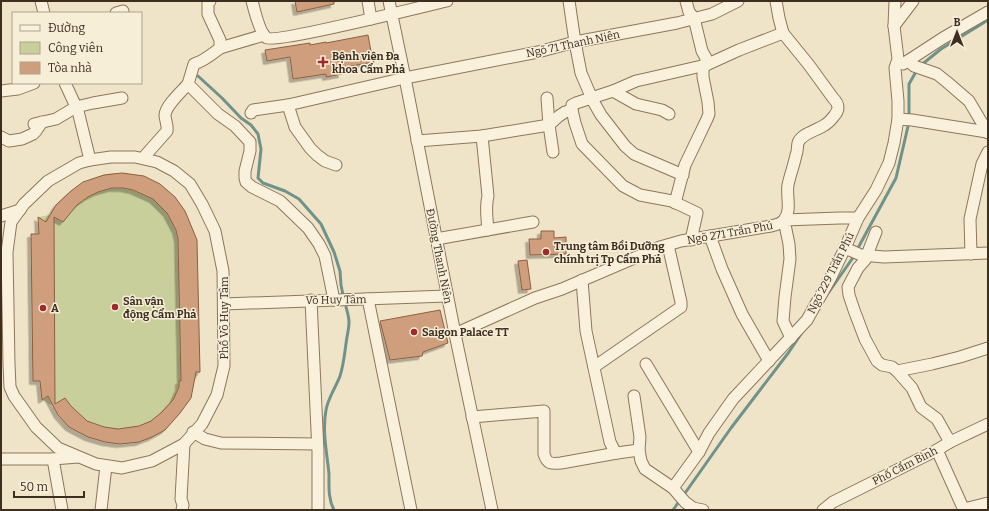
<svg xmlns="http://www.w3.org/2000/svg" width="989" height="511" viewBox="0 0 989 511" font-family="Bitter,serif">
<defs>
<filter id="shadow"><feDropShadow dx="-3.5" dy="3.5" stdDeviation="0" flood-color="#0004"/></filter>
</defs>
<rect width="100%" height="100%" fill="#f0e4c8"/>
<path fill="#c9cf9b" d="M122,173L144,176L160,184L175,197L185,211L194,233L200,372L194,382L191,398L180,413L165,430L152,437L139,442L120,444L105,442L88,437L69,427L58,415L53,406L42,400L40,381H33L31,235L39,234L38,217L50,215C61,195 81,181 103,175C109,173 116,173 122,173Z"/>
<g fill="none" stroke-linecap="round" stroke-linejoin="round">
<g stroke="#6f938a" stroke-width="3">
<path d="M920,66L941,49L988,20"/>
<path d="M198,76L222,98L241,118L251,125L258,134L261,149L258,178L263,183L285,191L299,199L321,224L334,252L340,271L341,285L343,295"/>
<path d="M909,117V84L917,70"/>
<path d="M824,299L852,259L896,178L909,122"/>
<path d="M683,496L731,428L789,352L801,334"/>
<path d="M334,510C328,499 329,486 329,474C327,453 322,431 326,410C328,398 336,387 340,376C344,364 345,349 347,337C348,332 349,326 349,322C349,317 347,311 346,307"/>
<path d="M673,510L680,500"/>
</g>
</g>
<g fill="#cf9f7d" stroke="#8d5f41" fill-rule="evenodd" filter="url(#shadow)">
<path d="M295,1H334V4L297,12Z"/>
<path d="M368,35L373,62L341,68L342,74L326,77V74L293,79L290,57L267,61L265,50L310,43V45L326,42V43Z"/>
<path d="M122,173L144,176L160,184L175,197L185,211L197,240L200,372H196L191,398L180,413L165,430L152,437L139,442L120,444L105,442L88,437L69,427L58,415L48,396L42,400L40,381H33L31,234H39L38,217L46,222L56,205L71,191L83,182L104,175ZM112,188H123L133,190L153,199L167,213L176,230L178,239L181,381H179V387L173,400L162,412L151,421L139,426L118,429L104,427L87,421L71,406L65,398L55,404L54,217L63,222L77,205L88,197L98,192Z"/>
<path d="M541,231H554V238L566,237V254L530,255L529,239H541Z"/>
<path d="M527,260L531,289L522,290L518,261Z"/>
<path d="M440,310L448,343L423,352L422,356L390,360L380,321Z"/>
</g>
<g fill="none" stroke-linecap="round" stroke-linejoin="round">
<g stroke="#8d765c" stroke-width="13">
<g id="minor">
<path d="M41,1L44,13"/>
<path d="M252,1C254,9 260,34 267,38C277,43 425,6 447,1"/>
<path d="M368,1L371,19"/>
<path d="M389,1L405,78L455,334L492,510"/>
<path d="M569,1L575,42L581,73L593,101L601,115L625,146L634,154L683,175"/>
<path d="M116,13L123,11"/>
<path d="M894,26L913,1"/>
<path d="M220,48L264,35"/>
<path d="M908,61L914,66L937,74L947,82L969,101L988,133"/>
<path d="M903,64L943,38L988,12"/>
<path d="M65,83L78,111L90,160"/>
<path d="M188,84L194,64C204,61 212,54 220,48V40L208,14V2L210,1"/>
<path d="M1,91L18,89L34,83"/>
<path d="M613,91L636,81L645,79L706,65L739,50L783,33"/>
<path d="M547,98L549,125L553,152"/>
<path d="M288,105L295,127L310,148L317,155L325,161L336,165"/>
<path d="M251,113L253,110L288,105L405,78L538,52L575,42L677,23L712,14L738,1"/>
<path d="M669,114L662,110L636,104L613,91L576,103L572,105V110L575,123L582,144L623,186L640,195L672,201L697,213L691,240"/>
<path d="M898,119L912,120L987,132"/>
<path d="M34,124L56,119L76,107L93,103L122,98"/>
<path d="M482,136L488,196C485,207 487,218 488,230"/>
<path d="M1,137L9,141L22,139L33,134L36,131L42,122"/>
<path d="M417,141L482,136L549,125L559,116L565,112L572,110"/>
<path d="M111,157H135L157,162L174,171L190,184L202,204L215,231L223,271L224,366L217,395L202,424L184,444L152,461L122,468L96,464L58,448L36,427L14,396L10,387L9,364L7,252L11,222L24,204L48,181L79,163L90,160Z"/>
<path d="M143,158L167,131C168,125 165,120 165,115C166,105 182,91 188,84L218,114L235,126L250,142V151L245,171V178L246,182L252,187L280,201L308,228L319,244L325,256L334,300"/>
<path d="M675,203L685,165L697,140L707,119L709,114L708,102L703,77V68L706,65V58L702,51L694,18L689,12L686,1"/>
<path d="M1,216L20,210"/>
<path d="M876,232L865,260L858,268L848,287L849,295L854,310L865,339L877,361L882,365L892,367L897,371L912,388L921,407L937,419L950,442"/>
<path d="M710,236L722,269L742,314L769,361"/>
<path d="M436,239L533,222"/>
<path d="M845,248L861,255L884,257L988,253"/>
<path d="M971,254L970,219L982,164L988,152"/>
<path d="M582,280L586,331L610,442L614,450L617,453L639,450"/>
<path d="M368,299L411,510"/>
<path d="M311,300L318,452V510"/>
<path d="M224,304L447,296"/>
<path d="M455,334L535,298L562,289L660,247L681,241L771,226C775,225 781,224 784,220C792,210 786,196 788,185C790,175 794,165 796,155C798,151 797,147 798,143C801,134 815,131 823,126C827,124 831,120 834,116C840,109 839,104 833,98L809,65L783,33L779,18L776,1"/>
<path d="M791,338L783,321L785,297L790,259L789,244L784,220L840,218H858"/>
<path d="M646,364L699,452"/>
<path d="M594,367L681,307V302L668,245"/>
<path d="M897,371L932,364L960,357L988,348"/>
<path d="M634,396L640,437L639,450L641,461L645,469L673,488L685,502L693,508L703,510"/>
<path d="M472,417L544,411V454C547,464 551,464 561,463L617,453"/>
<path d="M193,432L205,439L221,443L317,444"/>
<path d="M937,450L964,510"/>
<path d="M1,459H53L78,457"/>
<path d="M53,459L62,510"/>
<path d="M673,488L699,452L709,433L733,399L807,320L831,277L845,248L858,218L876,190L889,163L894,143L898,119V101L895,68L898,59L894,26L895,1"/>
<path d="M964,509L988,503"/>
<path d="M101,510L106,466"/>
<path d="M182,510L183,505L181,499L184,444"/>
<path d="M823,510L833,502L937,450L950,442L988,424"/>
</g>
</g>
<use href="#minor" stroke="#faf1dc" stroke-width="11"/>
</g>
<g fill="#9e2a2b" stroke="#f7eed8" stroke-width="1.5">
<path d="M321 56h4v4h4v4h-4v4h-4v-4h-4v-4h4z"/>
<circle cx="546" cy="252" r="4"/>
<circle cx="115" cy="307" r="4"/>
<circle cx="43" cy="308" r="4"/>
<circle cx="414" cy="332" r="4"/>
</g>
<g text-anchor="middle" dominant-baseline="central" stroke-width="3" stroke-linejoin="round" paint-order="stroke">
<g font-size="11" fill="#3d2e20" stroke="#f7eed8">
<text transform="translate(573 44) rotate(-12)">Ngõ 71 Thanh Niên</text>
<text transform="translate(730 233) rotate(-10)">Ngõ 271 Trần Phú</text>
<text transform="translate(439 256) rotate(79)">Đường Thanh Niên</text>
<text transform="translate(831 273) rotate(-63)">Ngõ 229 Trần Phú</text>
<text transform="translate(336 300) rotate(-1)">Võ Huy Tâm</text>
<text transform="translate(224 318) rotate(-90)">Phố Võ Huy Tâm</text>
<text transform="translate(905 466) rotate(-27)">Phố Cẩm Bình</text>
</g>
<g font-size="11" font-weight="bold" fill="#3d2e20" stroke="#f7eed8" text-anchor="start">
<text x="332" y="56">Bệnh viện Đa<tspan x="332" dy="13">khoa Cẩm Phả</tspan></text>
<text x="554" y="246">Trung tâm Bồi Dưỡng<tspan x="554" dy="13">chính trị Tp Cẩm Phả</tspan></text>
<text x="123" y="301">Sân vận<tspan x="123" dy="13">động Cẩm Phả</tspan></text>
<text x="51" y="308">A</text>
<text x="422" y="332">Saigon Palace TT</text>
</g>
</g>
<rect width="989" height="511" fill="none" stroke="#3d2e20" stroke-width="4"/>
<rect x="12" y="12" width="130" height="72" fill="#f7eed8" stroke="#ada18e"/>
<rect x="20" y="25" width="20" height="6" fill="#faf1dc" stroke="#ada18e"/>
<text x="48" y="32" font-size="12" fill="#3d2e20">Đường</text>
<rect x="20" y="42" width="20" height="12" fill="#c9cf9b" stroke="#ada18e"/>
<text x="48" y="52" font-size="12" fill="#3d2e20">Công viên</text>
<rect x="20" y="62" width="20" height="12" fill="#cf9f7d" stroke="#ada18e"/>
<text x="48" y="72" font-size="12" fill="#3d2e20">Tòa nhà</text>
<g transform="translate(957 32)" stroke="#f7eed8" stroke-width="3" paint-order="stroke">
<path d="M0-3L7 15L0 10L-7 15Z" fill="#3d2e20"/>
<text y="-6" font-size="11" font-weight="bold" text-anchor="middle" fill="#3d2e20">B</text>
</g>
<path d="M14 491v6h70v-6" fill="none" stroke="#3d2e20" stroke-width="2"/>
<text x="20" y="491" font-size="12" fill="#3d2e20" stroke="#f7eed8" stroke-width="3" paint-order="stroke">50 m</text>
</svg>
